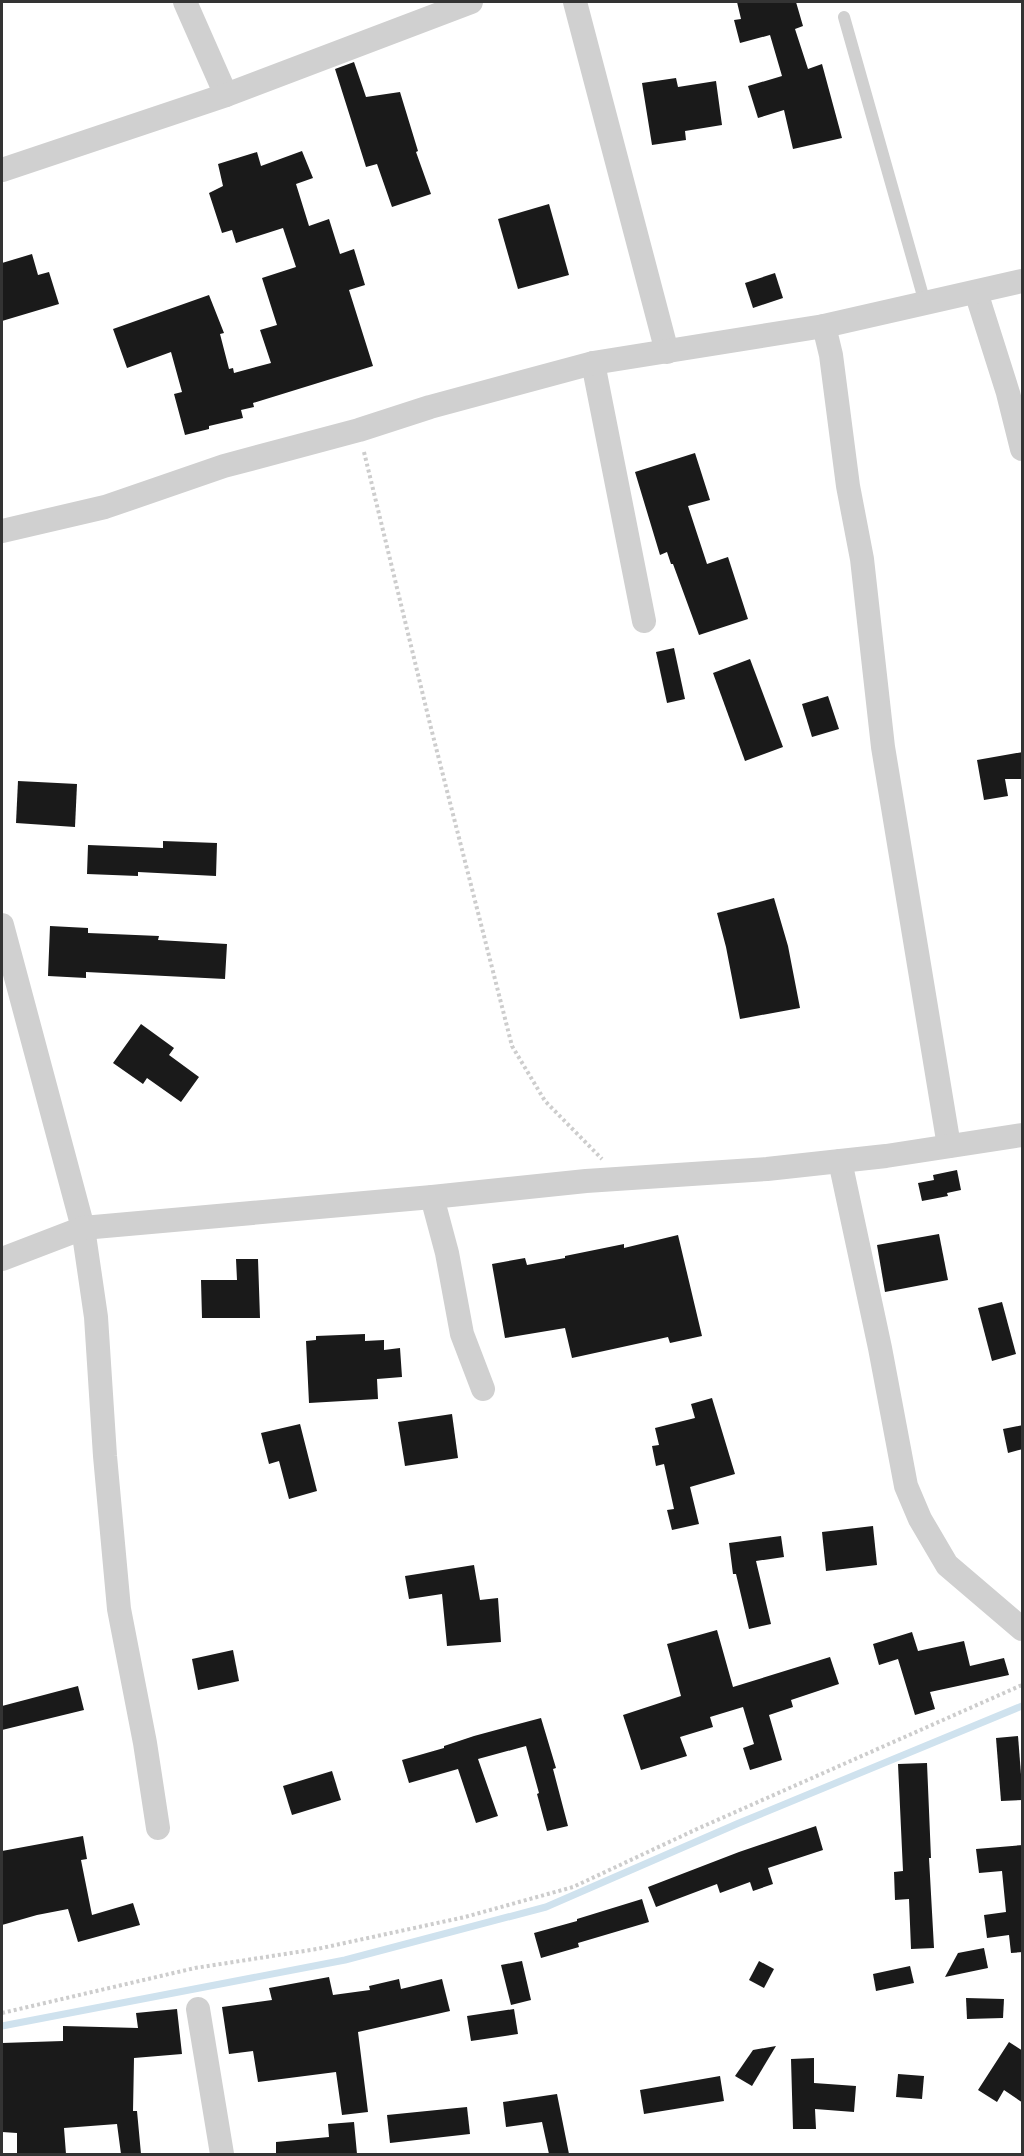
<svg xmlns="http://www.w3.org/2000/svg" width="1024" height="2156" viewBox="0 0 1024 2156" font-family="Signika,sans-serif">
<rect width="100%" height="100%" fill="#fff"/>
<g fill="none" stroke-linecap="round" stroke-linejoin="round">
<path stroke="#cfe2ee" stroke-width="7" d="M2,2026L345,1960L546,1907L739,1823L1022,1706"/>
</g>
<g fill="#1a1a1a">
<path d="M737,2H796L803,26L795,29L808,69L822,64L842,138L793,149L784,110L758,118L748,86L782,76L770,35L740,43L734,20L741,19Z"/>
<path d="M354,62L366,97L400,92L418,151L416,152L431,194L392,207L377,164L366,167L335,69Z"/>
<path d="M676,78L678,87L716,81L722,125L685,131L686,140L652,145L642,83Z"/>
<path d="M302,151L313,178L296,184L309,226L329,219L340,254L354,249L365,285L349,290L373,366L253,403L254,407L241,410L243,418L209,426V429L185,435L174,394L182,392L171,352L127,368L113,329L209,295L224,333L220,334L229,369L233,368L234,373L271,363L260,330L277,325L262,278L296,267L283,228L236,243L232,230L222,233L209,193L223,186L218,164L257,152L261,166Z"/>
<path d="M549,204L569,275L518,289L498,219Z"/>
<path d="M32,254L38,275L49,272L59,304L2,321V263Z"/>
<path d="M775,273L783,298L753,308L745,283Z"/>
<path d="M695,453L710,500L688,506L707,564L728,557L748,619L699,635L673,564H671L667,552L660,555L635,472Z"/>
<path d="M674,648L685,699L667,703L656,652Z"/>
<path d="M750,659L783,747L745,761L713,673Z"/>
<path d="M828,696L839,729L812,737L802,704Z"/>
<path d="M1023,752V779H1005L1008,796L984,800L977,760Z"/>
<path d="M18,781L77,784L75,827L16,823Z"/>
<path d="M163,841L217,843L216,876L138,872V876L87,874L88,845L163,848Z"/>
<path d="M774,898L788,946L800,1008L740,1019L726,947L717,913Z"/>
<path d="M50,926L88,928V933L159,936L158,940L227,944L225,979L86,972V978L48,976Z"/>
<path d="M141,1024L174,1048L169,1055L199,1077L181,1102L147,1078L143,1084L113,1063Z"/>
<path d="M957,1170L961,1190L947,1193L948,1196L922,1201L918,1183L934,1180L933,1175Z"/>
<path d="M939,1234L948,1280L885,1292L877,1245Z"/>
<path d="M678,1235L702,1336L670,1343L668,1337L572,1358L565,1328L505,1338L492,1264L525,1258L527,1265L565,1258V1256L624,1244V1248Z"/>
<path d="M236,1259H258L260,1318H202L201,1280H237Z"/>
<path d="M1002,1302L1016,1354L992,1361L978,1308Z"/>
<path d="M365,1334V1341L384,1340V1350L400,1348L402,1377L377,1379L378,1399L309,1403L306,1341L316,1340V1336Z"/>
<path d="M712,1398L735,1474L690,1487L699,1524L672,1530L667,1510L674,1509L664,1464L656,1466L652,1446L659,1445L655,1428L695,1418L691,1404Z"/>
<path d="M452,1414L458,1458L405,1466L398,1422Z"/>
<path d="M300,1424L317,1491L289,1499L279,1461L269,1464L261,1433Z"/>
<path d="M1023,1425V1449L1008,1453L1003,1429Z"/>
<path d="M873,1526L877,1565L826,1571L822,1532Z"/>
<path d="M781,1536L784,1557L756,1561L771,1624L749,1629L736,1574H733L729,1543Z"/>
<path d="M474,1565L480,1600L498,1598L501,1642L447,1646L442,1594L409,1599L405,1576Z"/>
<path d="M717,1630L733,1687L830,1657L839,1684L791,1700L793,1707L769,1715L782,1760L750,1770L743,1748L754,1744L743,1707L710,1717L713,1727L680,1737L687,1756L641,1770L623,1715L681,1696L667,1644Z"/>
<path d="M912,1632L918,1651L964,1641L970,1666L1004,1658L1009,1675L930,1692L935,1709L915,1715L898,1659L879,1665L873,1644Z"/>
<path d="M233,1650L239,1681L198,1690L192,1659Z"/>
<path d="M78,1686L84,1710L2,1730V1706Z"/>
<path d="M541,1718L556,1768L553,1769L568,1826L547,1831L537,1794L539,1793L526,1746L478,1759L498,1816L476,1823L458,1769L409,1783L402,1760L444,1748V1746L474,1736Z"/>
<path d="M1018,1736L1023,1800L1001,1801L996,1738Z"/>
<path d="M927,1763L931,1858H929L934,1948L911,1949L909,1899L895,1900L894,1872L903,1871L898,1764Z"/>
<path d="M332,1771L341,1800L292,1815L283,1786Z"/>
<path d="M816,1826L823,1850L768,1868L773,1884L753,1891L750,1882L720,1893L717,1884L656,1907L648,1887L739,1852Z"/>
<path d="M83,1836L87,1859L81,1860L92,1915L133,1903L140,1925L78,1942L68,1909L37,1915L2,1925V1851Z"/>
<path d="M1023,1845V1952L1011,1953L1009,1935L987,1938L984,1915L1006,1912L1002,1871L979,1873L976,1849Z"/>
<path d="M642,1899L649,1922L578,1943L579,1947L541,1958L534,1933L577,1921V1919Z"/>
<path d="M984,1948L988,1968L945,1977L958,1953Z"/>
<path d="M522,1961L531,2000L511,2005L501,1965Z"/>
<path d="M759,1961L774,1969L764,1988L749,1980Z"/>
<path d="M910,1966L914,1983L876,1991L873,1974Z"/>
<path d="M329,1977L333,1995L370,1990L369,1986L399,1979L401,1989L442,1979L450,2011L358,2032L368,2112L342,2115L336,2072L258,2082L253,2051L229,2054L222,2007L272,2000L269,1988Z"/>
<path d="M966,1998L1004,1999L1003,2018L967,2019Z"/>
<path d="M177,2009L182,2054L134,2058L133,2111H137L141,2154H121L117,2124L64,2128L66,2154H17V2133L2,2132V2043L63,2041V2026L138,2028L136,2013Z"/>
<path d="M514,2009L518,2034L471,2041L467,2016Z"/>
<path d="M1009,2042L1023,2051V2103L1004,2090L997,2102L978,2090Z"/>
<path d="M776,2046L752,2086L735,2076L753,2050Z"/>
<path d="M814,2058V2083L856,2086L854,2112L815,2109L816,2129H793L791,2059Z"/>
<path d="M898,2074L924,2076L922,2099L896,2097Z"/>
<path d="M720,2076L724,2101L644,2114L640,2090Z"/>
<path d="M557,2094L569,2154H549L542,2122L506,2127L503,2102Z"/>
<path d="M467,2107L470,2134L390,2143L387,2115Z"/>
<path d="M354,2122L357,2154H276V2142L329,2137L328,2124Z"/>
</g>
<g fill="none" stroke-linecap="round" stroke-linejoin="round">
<g stroke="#cdcdcd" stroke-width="4" stroke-dasharray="3 3" stroke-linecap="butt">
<path d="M364,452L430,724L512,1046L545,1101L602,1159"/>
<path d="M2,2013L195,1968L317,1949L465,1917L573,1887L697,1829L1022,1685"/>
</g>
<path stroke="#d0d0d0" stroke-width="12" d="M844,17L925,303"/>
<g stroke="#d0d0d0" stroke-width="24">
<path d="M185,2L226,95"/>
<path d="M575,2L667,352"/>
<path d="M2,170L226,95L471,2"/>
<path d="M976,292L1008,393L1022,449"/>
<path d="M824,326L831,355L848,486L862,559L883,747L949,1146"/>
<path d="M593,363L644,621"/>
<path d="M2,531L105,507L224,466L359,430L430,407L593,363L824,326L1022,281"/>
<path d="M2,925L83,1228L96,1317L105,1456L119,1609L145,1743L158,1828"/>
<path d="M840,1161L880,1348L906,1486L920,1519L947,1565L1022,1629"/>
<path d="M432,1197L447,1253L462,1334L483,1389"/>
<path d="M2,1259L83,1228L432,1197L586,1181L767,1169L886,1156L1022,1135"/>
<path d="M198,2009L222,2154"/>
</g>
</g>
<rect width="1024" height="2156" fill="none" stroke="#333333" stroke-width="6"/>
</svg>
